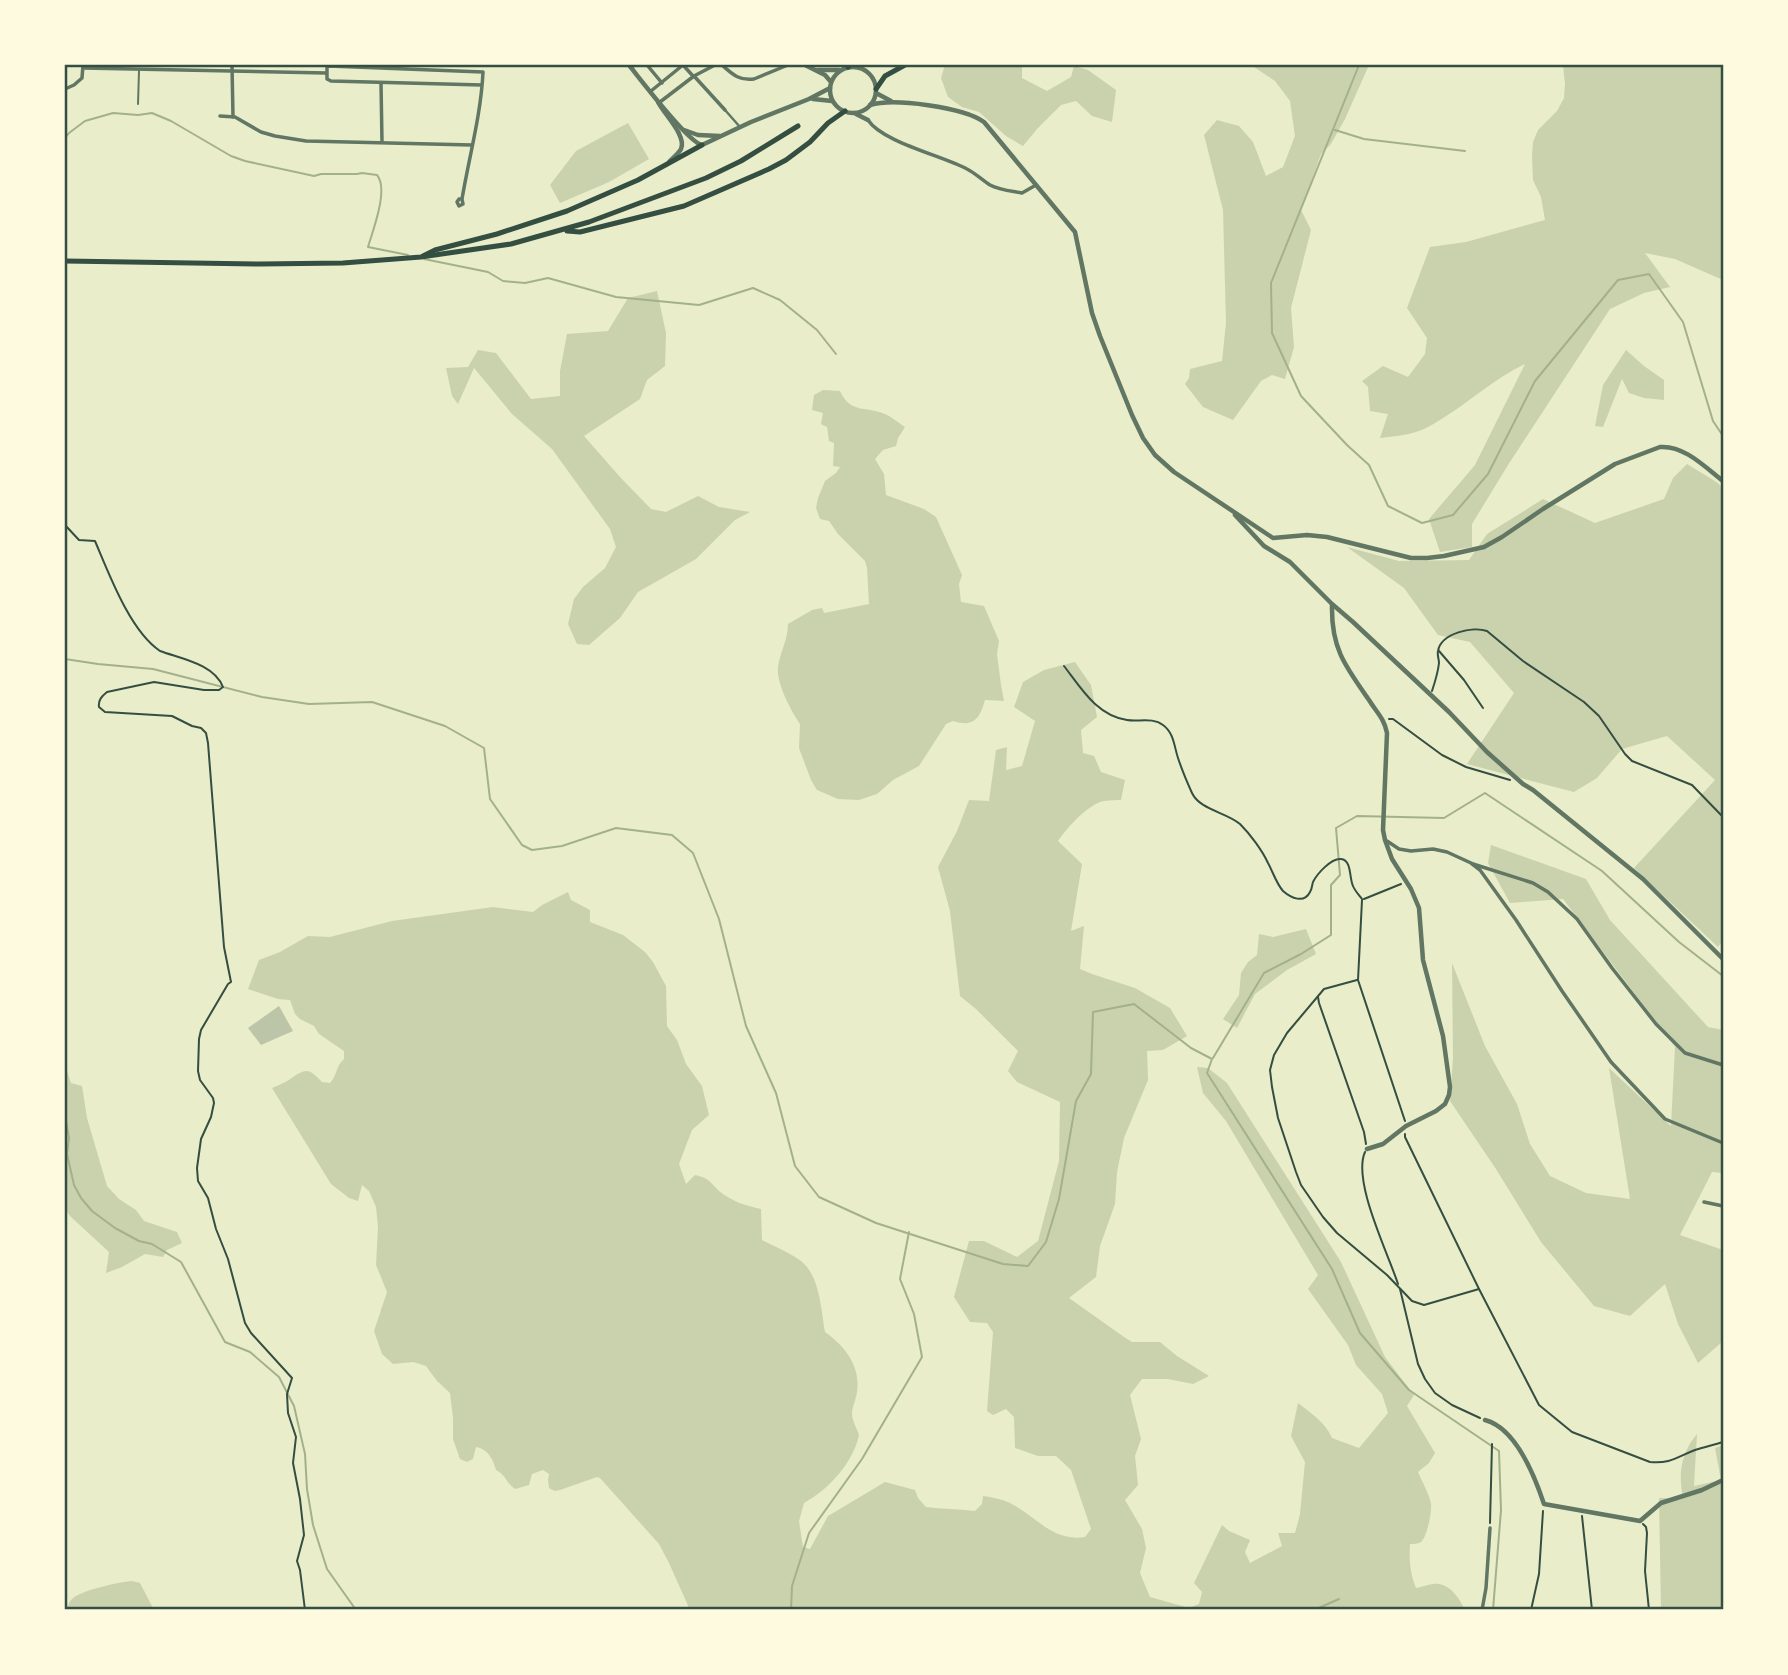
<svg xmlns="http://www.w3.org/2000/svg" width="1788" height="1675" viewBox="0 0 1788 1675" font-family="Cabin,sans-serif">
<rect width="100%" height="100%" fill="#e9edc9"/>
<g fill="#cad2ad">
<path d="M945,65H1022V78L1047,91L1071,77L1074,66L1088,70L1116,90L1112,122L1092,116L1076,101L1061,105L1037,129L1023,146L1006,136L979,112L962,107L948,97L941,78Z"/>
<path d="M1251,65H1369L1345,119L1331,144L1321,154L1301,210L1311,230L1291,308L1294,347L1285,379L1272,375L1261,381L1233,420L1203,407L1185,384L1189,378L1190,369L1222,361L1226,323L1223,210L1204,135L1217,120L1239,126L1253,142L1266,176L1283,167L1295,136L1290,101L1275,81Z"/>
<path d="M1563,65H1723V280L1675,259L1645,253L1670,287L1644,293L1610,309L1508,465L1472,524V547L1440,552L1429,519L1475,465L1525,364C1491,380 1462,409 1428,427C1413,435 1397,436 1380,438L1388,414L1370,411L1368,387L1362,381L1383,366L1408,377L1425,354L1427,338L1407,308L1430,247L1466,242L1545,220L1541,197L1533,180L1532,155L1533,142L1538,130L1557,111L1564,98L1565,84Z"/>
<path d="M628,123L649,159L609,182L560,203L550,185L576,151Z"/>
<path d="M657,291L666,333L665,366L647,380L640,399L584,436L620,477L651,509L666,512L698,496L719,507L750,512L735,520L696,559L638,592L620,618L589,645L577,644L568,624L574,599L583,587L605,568L616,547L610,529L552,449L512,414L474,368L458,404L452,396L446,368L468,367L478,350L496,353L531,399L560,396V371L567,334L608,331L628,298Z"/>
<path d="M1626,350L1644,366L1664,380V400L1644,398L1629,393L1622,379L1603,427L1595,426L1603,385Z"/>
<path d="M823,390L840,391C850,414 867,406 885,414C892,417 899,423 905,427L898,438L896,446L883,450L875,459L884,474L886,495L924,509L936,517L962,575L959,584L961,602L984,606L999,641L997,654L1001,685L1004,701L985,700C980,718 974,728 953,721L946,724L919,766L893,780L877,794L859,800L838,799L817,790L811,780L799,748L800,724C791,711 776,683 778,667C780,652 788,640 788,624L812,610L822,608L824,613L869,604L867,568L865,561L838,534L829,521L820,519L816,508L818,498L825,481L836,473L840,467L833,466L834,443L829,441L827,427L821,424L823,413L812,410L814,395Z"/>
<path d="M1687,464L1718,483L1723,489V940L1718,947L1634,868L1715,780L1667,736L1622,749L1597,778L1574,792L1467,764L1514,693L1470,642L1438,635L1404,588L1347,547L1399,561L1469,560L1487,534L1543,499L1595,523L1664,499L1673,478Z"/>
<path d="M1075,662L1091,685L1097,717L1081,730L1083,753L1094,756L1101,772L1125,780L1121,800C1116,800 1110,800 1104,801C1088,804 1067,828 1058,841L1082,864L1071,931L1084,926L1080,969L1092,974L1135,988L1170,1008L1187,1036L1163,1050L1147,1051L1148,1080L1124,1138L1117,1172L1115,1204L1100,1246L1096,1277L1069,1298L1124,1337L1132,1342H1160L1177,1356L1209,1376L1193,1384L1168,1379H1142L1130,1395L1141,1439L1135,1456L1138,1485L1125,1500L1142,1529L1146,1548L1140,1573L1150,1597L1189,1608L1199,1604L1202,1592L1194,1583L1222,1525L1229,1531L1250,1540L1245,1552L1250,1563L1282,1546L1278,1533H1295L1300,1514L1305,1462L1291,1436L1298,1403C1312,1414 1325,1422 1332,1438L1359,1448L1388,1413L1382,1394L1356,1365L1348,1345L1308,1289L1318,1275L1226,1121L1203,1093L1197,1067L1208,1068L1227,1083L1341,1262L1385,1357L1414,1395L1407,1406L1435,1453L1429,1463L1418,1472C1422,1482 1429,1493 1431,1504C1432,1512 1427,1537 1421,1542C1417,1544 1414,1544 1410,1544C1409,1560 1410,1573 1416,1588C1422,1587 1429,1584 1434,1584C1449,1582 1460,1599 1465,1610H690L669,1563L659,1544L600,1478L597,1477L560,1490L555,1491L549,1488L548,1480L549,1474L543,1470L532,1474L529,1485L515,1489C506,1483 506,1475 496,1470C493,1459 488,1449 476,1447L473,1459L467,1462L460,1459L453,1439V1418L450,1393L437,1381L426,1366L413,1362L393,1364L382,1354L374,1331L387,1292L376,1265L378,1227L376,1207L369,1191L362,1185L358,1201L349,1198L331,1184L272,1088C279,1085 287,1082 293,1077C308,1068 309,1069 322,1082L330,1083C338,1074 335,1067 344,1059V1051L319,1034L314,1026L300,1019L295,1014L290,1000L278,999L248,989L259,960L280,952L308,936L330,937L392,921L493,907L533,912L542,905L568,892L571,900L590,910V922L623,935L645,952L653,962L666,986L667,1026L677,1040L686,1064L702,1086L709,1115L692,1130L679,1164L686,1184L695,1175C709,1178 710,1182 719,1191C731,1201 746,1206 761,1209L762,1240C775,1247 789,1252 801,1261C820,1276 821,1310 825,1332C845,1346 861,1367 857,1392C856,1400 852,1407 852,1414C852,1420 857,1429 859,1435C853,1463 829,1489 804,1503L799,1521L803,1547L810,1549L828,1516L885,1482L915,1490L918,1498L926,1507C942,1509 958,1509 975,1511L982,1504L983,1496C992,1497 1001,1499 1010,1503C1036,1516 1052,1542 1085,1537L1091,1529L1071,1470L1056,1456H1038L1015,1448L1014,1417L1006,1409L993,1415L987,1411L993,1332L987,1323L970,1322L954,1297L969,1241H984L1017,1257L1038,1241L1059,1161L1060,1102L1017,1082L1008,1071L1018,1051L976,1009L960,996L950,911L938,867L957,831L969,800L989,801L996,750L1007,747L1006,770L1022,766L1035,721L1014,707L1023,682L1044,670Z"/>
<path d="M1491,845L1586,879L1610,920L1708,1027L1723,1030V1173L1712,1172L1680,1235L1723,1250L1722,1342L1698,1363L1678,1324L1665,1284L1630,1316L1594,1306L1541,1242L1496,1169L1450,1101L1453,1058L1452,963L1485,1046L1517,1104L1530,1144L1550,1176L1586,1193L1630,1199L1609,1068L1671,1126L1675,1047L1563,899L1510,903L1488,863Z"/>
<path d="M1306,929L1316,954L1287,970L1255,994L1237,1028L1223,1019L1239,995L1241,973L1248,962L1257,955L1259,934L1273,937Z"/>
<path d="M65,1065L71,1083L82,1086L87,1118L107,1186L119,1199L136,1210L144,1221L177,1232L182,1243L167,1250L163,1257L145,1254L122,1267L106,1273L109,1252L70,1216L65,1209Z"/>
<path d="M1697,1434L1694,1486L1721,1480L1715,1448L1723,1445V1610H1661L1659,1498H1683C1678,1474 1681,1453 1697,1434Z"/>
<path d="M132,1581L140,1583L154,1610H66C68,1607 69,1602 71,1600C80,1590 120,1582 132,1581Z"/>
</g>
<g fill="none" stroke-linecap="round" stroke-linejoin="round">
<g stroke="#a3b18a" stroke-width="2">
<path d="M1359,65L1271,283L1272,333L1301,396L1347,445L1369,465L1388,506L1422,523L1453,515L1488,474L1535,381L1618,280L1649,274L1683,322L1713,421L1723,436"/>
<path d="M1335,130L1364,139L1465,151"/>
<path d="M65,138L69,133L85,121L113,113L138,115L152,113L171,121L231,156L245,161L314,176L321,174H357L362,173L377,175C389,189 373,230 368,247L408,255"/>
<path d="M424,259L488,272L503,281L525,283L548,278L616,297L699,305L753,288L780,300L817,330L836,354"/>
<path d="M65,659L98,664L153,669L262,697L309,704L372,702L445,726L484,748L490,799L522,845L532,850L562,846L616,828L672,835L693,853L719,919L746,1026L776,1093L795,1166L819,1197L876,1223L1003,1264L1028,1266L1046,1242L1059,1199L1076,1101L1091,1074L1093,1012L1134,1004L1191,1048L1212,1059L1207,1073L1332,1269L1360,1333L1409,1390L1499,1451L1501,1510L1493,1610"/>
<path d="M1213,1058L1264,973L1301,954L1331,935V885L1340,875L1336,828L1357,816L1444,818L1485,793L1602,871L1679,942L1723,976"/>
<path d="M65,1115L69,1138L67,1154L74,1185L81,1198L92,1211L115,1228L139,1241L152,1244L181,1262L225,1342L250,1352L279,1377L294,1406L305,1454L307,1489L313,1525L327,1569L356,1610"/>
<path d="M791,1610L792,1586L809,1533L862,1459L922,1357L914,1314L900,1279L909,1232"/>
<path d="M1314,1610L1339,1599"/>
</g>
</g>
<path fill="#bcc5a7" d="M279,1006L293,1031L261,1045L248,1028Z"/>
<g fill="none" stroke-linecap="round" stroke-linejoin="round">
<g stroke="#344e41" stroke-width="2">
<path d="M65,525L79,540L95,541C109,574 130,631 160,651C182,659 214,664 223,687L219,690H204L154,682L107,692C102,696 98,700 99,707L105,712L172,716L192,726L201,728L206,733L208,743L224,947L231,982L228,984L201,1030L199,1039L198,1071L200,1080L213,1098L214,1103L211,1117L201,1139L197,1168L198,1181L208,1198L216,1229L228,1259L245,1323L251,1333L292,1378L287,1394L288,1413L296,1437L293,1463L300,1499L304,1535L297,1561L300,1570L305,1610"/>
<path d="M1439,651L1464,680L1483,708"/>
<path d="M1064,666C1081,688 1097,716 1127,720C1138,722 1153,717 1163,725C1174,733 1174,746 1178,758C1182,770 1187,782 1192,793C1200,810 1226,812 1240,824C1250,834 1262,850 1268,863C1273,872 1276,883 1283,891C1291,898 1304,904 1310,892C1312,889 1312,885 1313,882C1317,874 1331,858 1341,859C1352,860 1349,878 1353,886C1355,891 1359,895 1362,899"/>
<path d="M1432,691C1435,682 1438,672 1439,663C1439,659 1437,655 1438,651C1441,633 1473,626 1487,631L1523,661L1584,702L1599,716L1625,754L1632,761L1692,785L1723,817"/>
<path d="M1389,719H1393L1442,755L1466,767L1510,780"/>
<path d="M1364,899L1401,884"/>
<path d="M1362,900L1358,980L1405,1121"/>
<path d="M1357,980L1324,989L1287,1033L1274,1055L1270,1070L1272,1087L1278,1118L1296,1172L1301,1185L1323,1217L1337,1233L1387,1275L1412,1301L1424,1305L1479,1289"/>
<path d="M1318,997L1319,1003L1364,1132L1366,1144"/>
<path d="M1405,1134V1137L1479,1289L1539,1405L1572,1432L1650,1462C1670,1464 1677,1457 1695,1450C1704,1447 1714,1445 1723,1442"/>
<path d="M1365,1152C1352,1181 1388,1253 1398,1284"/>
<path d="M1400,1289L1418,1364L1425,1379L1435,1393L1452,1405L1480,1418"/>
<path d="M1582,1516L1592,1610"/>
<path d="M1490,1523L1492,1444"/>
<path d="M1643,1524L1646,1527L1647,1533L1645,1571L1649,1610"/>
<path d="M1531,1610L1539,1574L1543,1511"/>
</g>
<path stroke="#617663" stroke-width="2" d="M138,104L139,71"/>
<path stroke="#617663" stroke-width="2.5" d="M725,110L740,127"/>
<g stroke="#617663" stroke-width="3.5">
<path d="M232,65L233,117"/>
<path d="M647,65L662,83"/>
<path d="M683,65L693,76"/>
<path d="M722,65C732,74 739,81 754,79L788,65"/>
<path d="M83,68L326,73"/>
<path d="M694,76L725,110"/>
<path d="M381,83L382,142"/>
<path d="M65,89L74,85L82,78L83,65"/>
<path d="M651,91L683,65"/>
<path d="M660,102L694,76L715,65"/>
<path d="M220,116L235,117L261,132L275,136L306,141L472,145"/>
<path d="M868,120C882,142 943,156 967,169C975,173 982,180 990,185C999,190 1011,191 1022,193L1036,185"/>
<path d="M462,199L463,204L459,206L457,202L459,199H462C469,157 481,115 483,72L329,66L327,67V79L331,81L482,85"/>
<path d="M1387,841L1399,849L1411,851L1433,849L1447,852L1471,863L1480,870L1516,920L1562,991L1611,1062L1665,1119L1723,1143"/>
<path d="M1473,864L1533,883L1548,892L1577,919L1612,968L1656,1024L1685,1053L1723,1065"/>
<path d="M1704,1202L1723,1206"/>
<path d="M1482,1610L1486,1588L1490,1528"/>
</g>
<g stroke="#617663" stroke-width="4.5">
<path d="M629,65C641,80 688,142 702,145L751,122L809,99L830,88"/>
<path d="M805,65L825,75L831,82"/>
<circle cx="853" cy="90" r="23"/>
<path d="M817,70H839"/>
<path d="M876,93L891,101"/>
<path d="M813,99L832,101"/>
<path d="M658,102C664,114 687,136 681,149C679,153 673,158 669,162"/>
<path d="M870,105C894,98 963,107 984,122L1075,232L1092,313L1100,336L1132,415L1143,438L1155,455L1174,472L1273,538L1307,535L1327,537L1411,558H1427L1444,556L1484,547L1502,537L1543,509L1615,464L1660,447C1684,445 1705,467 1723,481"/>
<path d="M856,114L868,120"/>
<path d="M684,130L698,135L720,136"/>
<path d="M1235,515L1264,546L1290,562L1332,604L1353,622L1449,712L1487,752L1523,784L1533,790L1643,879L1723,959"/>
<path d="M1332,605C1331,648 1345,666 1369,700C1377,713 1384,718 1387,733L1383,830L1385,840L1392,859L1411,889L1419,908L1423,960L1443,1036L1450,1087L1449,1095L1445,1104L1436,1111L1406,1126L1383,1144L1367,1149"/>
<path d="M1485,1420C1516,1428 1535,1477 1544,1504L1640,1521L1661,1503L1702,1490L1723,1480"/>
</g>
<g stroke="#344e41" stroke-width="5">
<path d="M848,67L850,65"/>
<path d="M876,89L885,76L905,65"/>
<path d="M567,231L580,232L684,206L769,169L786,160L810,142L828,123L845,111"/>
<path d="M423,256L435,250L497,234L567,211L638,180L702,145"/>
<path d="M65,261L260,264L343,263L421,257L511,244L589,222L706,178L741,161L798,126"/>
</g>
</g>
<rect width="1788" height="1675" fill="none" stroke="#fefae0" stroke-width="133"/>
<rect x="66" y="66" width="1656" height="1542" fill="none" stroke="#344e41" stroke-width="2.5"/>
</svg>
